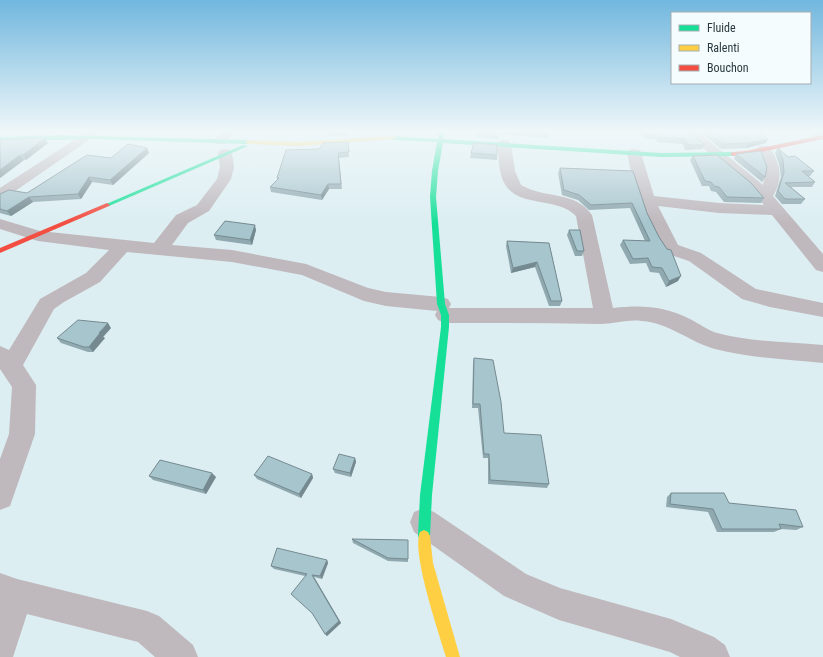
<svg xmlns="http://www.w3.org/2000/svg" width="823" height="657" viewBox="0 0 823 657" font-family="'Roboto Condensed',sans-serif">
<rect width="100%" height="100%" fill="#dceef2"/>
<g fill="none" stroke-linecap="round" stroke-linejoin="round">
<g fill="#bfb8bd" fill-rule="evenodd">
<path d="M88,131H102L5,198L0,200V188Z"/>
<path d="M222,131H234L226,144H216L214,141Z"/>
<path d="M683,131H697L763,185L765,172L757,149L759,146H769C780,163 784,178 773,196L823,254V272L816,270L772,215L719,213L658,206L678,245L701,253L756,289L823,303V317L770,307L742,299L689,261L665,253C645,223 634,188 627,153L629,150L634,149L639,150L641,153L654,196L719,203L764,205L748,186Z"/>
<path d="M807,131H823V140L808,134Z"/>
<path d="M504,140L509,141L511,144L515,171L521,185C544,199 575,190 592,215L613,308C643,305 663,306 690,319C700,324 707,330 717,333C751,342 788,342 823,345V363C787,359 749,358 715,349C689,342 670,323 642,321C628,319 614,324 600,324C548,323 497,323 445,323L438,320L435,315L437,311L386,306L364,301L302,275L232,262L127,252L100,282L64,302L54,309L23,365L36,385L35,434L10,506L0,510V459L9,434L12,387L0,369V346L9,350L40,299L86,273L109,250L38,241L0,229V219L40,231L154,243L176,215L197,205L217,179L220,167L218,153L220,150L225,149L230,150L232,153L234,167L231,179L209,211L188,223L172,245L232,250L306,264L368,288L386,292L441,297L448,299L451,304L449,308H593L576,216C556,195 513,210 502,178C498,167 499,155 497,144L499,141Z"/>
<path d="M424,508L434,512L526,574L560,588L671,619L714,637L725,645L730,657H680L670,652L559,620L504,596L414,532L410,522L414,512Z"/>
<path d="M0,573L17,579L147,611L159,616L193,645L198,657H155L138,642L27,614L13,657H0Z"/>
</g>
<g fill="#16e098" fill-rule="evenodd">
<path d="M439,131H445L443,139L662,153L733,152L736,154L733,156L662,157L443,143L438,171L436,197L445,304L449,315V327L432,495L430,536L428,540L424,542L420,540L418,536L420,495L441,327V315L437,304L430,197L432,171L437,142L393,140L390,138L393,136L438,139Z"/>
<path d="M62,135L248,140L251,142L248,144L93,139L0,141V137Z"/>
<path d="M243,145L248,146L109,206H105L104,205Z"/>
</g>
<g fill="#ffcf43" fill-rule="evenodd">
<path d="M393,136L396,138L395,139L298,146L248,144L245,142L248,140L298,142Z"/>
<path d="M424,530L428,532L430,536L433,563L460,657H446C439,633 411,552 420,532Z"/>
</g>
<g fill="#f24e42" fill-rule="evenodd">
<path d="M823,135V139L746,155L733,156L730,154L733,152L746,151Z"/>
<path d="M107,203L110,205L109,206L0,253V248Z"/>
</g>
</g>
<g fill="#90a9b0">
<path d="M347,131V135L330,136L329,132Z"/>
<path d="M477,131H550L548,138L498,134V139L477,137Z"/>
<path d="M638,131H688L705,145L702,149L685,150L683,144L657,142L656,139H645Z"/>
<path d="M699,131H760L768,139L766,143L746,148L721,149Z"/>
<path d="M45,138L48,143L26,160H24L0,178V140Z"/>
<path d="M348,142L349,157L339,158L342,189H329L322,200L271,192L270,187L278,179L277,178L319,149Z"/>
<path d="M147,148L149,153L113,185L92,182L81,199L33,202L11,216L0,213V194L27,193L111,158Z"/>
<path d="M778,148L788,157L814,171L810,176H808L815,182L812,187H791L805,199L801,204H782L775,196L781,177L779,164L775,153Z"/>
<path d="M471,153L497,155V160L470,158Z"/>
<path d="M736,154L765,177L762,182L734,159Z"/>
<path d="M693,156L764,198L761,203L724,202L716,192L711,191L709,186H702L690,160Z"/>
<path d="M560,168L633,171L647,213L678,281L666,287L659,273L650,272L646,263L630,264L620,245L623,240L645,241L630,208L589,210L578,200L562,195L558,173Z"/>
<path d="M256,230L252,245L216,240L214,235Z"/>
<path d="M569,230L584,251L582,256H575L567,235Z"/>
<path d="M507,241L549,243L562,301L560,306H549L535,267L511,273L506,246Z"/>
<path d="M111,328L103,337L105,338L93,352H88L61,343L57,338Z"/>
<path d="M474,358L504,433L549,484L547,488L488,484V458H483L478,408H472L473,363Z"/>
<path d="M355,458L356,462L351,477L335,473L333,469Z"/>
<path d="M312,474L313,478L301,498L257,479L254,475Z"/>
<path d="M149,476L216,477L206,494L153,480Z"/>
<path d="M671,493L729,503L803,527L796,530L781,529L774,532H717L708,512L666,507L667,497Z"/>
<path d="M352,539L408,540V562L388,561L353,543Z"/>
<path d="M327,560L328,563L322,579L314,577L341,623L327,636L325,634L305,576L274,569L271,566Z"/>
</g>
<g fill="#758a90">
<path d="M45,138L48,143L26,160L23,155Z"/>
<path d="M768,139L766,143L746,148L749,143Z"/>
<path d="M147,148L149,153L113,185L110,180Z"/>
<path d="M20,155L24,160L0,178V170Z"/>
<path d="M89,177L92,182L81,199L78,194Z"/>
<path d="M328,184L329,189L322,200L321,195Z"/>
<path d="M29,197L33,202L11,216L7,211Z"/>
<path d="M255,225L256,230L252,245L250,240Z"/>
<path d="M537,262L535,267L511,273L513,268Z"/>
<path d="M681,276L678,281L666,287L669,281Z"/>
<path d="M108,323L111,328L103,337L105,338L93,352L89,347L99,333Z"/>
<path d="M355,458L356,462L351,477L350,473Z"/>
<path d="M212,473L216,477L206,494L203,490Z"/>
<path d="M312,474L313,478L301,498L299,494Z"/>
<path d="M327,560L328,563L322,579L320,576Z"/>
<path d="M314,577L341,623L327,636L325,634Z"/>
</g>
<g fill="#a7c5cd" stroke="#758a90">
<path d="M330,131H345L329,132Z"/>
<path d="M644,131H688L705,145H688L685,139L659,137L658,135L647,134Z"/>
<path d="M707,131H760L768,139L749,143L723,144Z"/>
<path d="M45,138L23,155H20L0,170V140Z"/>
<path d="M348,142L349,152L338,153L341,184H328L321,195L270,187L279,178H277L286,150L319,149L323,143Z"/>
<path d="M474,143L497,145V155L471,153Z"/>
<path d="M128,144L147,148L110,180L89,177L78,194L29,197L7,211L0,209V194L9,190L27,193L87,155L111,158Z"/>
<path d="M778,148L788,157L795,156L814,171H802L815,182L785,183L805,199H785L778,191L784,172L783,159Z"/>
<path d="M761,151L767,167L765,177L736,154Z"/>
<path d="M717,155L750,182L764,198L727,197L719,187L714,186L711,182L705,181L693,156Z"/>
<path d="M560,168L633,171L647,213L659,237L667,249L671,250L681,276L669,281L662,268L652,267L648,258L633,259L623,240L650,241L632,203L591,205L579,195L564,190Z"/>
<path d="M225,221L255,225L250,240L214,235Z"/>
<path d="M569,230H580L584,251H577Z"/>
<path d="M507,241L549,243L562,301H551L537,262L513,268Z"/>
<path d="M78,320L108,323L99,333H100L89,347H84L57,338Z"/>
<path d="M474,358L493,360L501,402L504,433L541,435L549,484L490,480L489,454H484L480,404H473Z"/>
<path d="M339,454L355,458L350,473L333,469Z"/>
<path d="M268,456L312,474L299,494L254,475Z"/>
<path d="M160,460L212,473L203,490L149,476Z"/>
<path d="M671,493H724L729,503L796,510L803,527L779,524L781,529H722L713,509L670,504Z"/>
<path d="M352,539L408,540V559L388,558Z"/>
<path d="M277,548L327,560L320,576L312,575L339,621L325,634L312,613L291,594L307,574L271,566Z"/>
</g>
<linearGradient id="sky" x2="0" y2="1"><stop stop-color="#71b7de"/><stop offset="0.59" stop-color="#eff7f9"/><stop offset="1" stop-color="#eff7f9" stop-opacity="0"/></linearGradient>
<rect width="823" height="223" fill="url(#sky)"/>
<rect x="671" y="12" width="140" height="72" fill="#f4fcfe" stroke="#a3aeb1"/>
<rect x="679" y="25" width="20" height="6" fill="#16e098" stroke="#a3aeb1"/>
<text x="707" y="32" font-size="12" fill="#29393e">Fluide</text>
<rect x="679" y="45" width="20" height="6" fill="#ffcf43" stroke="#a3aeb1"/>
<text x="707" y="52" font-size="12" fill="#29393e">Ralenti</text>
<rect x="679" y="65" width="20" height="6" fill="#f24e42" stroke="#a3aeb1"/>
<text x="707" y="72" font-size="12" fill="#29393e">Bouchon</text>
</svg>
